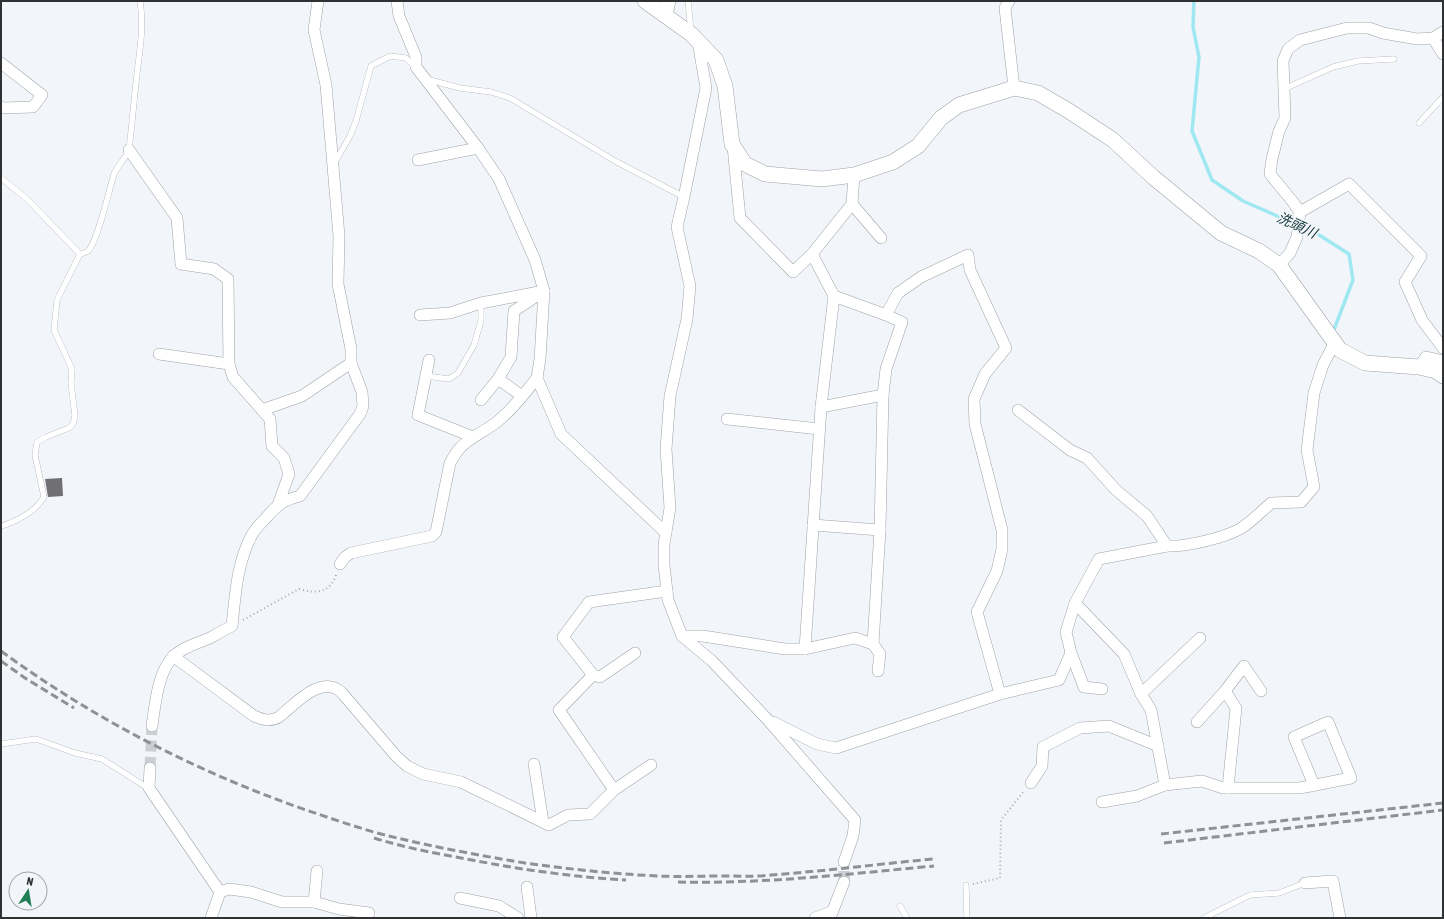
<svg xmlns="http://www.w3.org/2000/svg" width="1444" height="919" viewBox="0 0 1444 919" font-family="'Asap Condensed','Noto Sans JP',sans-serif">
<rect width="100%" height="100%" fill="#f2f5fa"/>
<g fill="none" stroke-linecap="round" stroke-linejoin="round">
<path stroke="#a0e8f1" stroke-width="3.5" d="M1194,1L1193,27L1199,57L1192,131L1212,180L1243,201L1316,233L1349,254L1353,280L1333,332"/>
</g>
<path fill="#6f6f74" d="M62,478L63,496L48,497L45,479Z"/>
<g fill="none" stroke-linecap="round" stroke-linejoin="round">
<g stroke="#cbced2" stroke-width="11" stroke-dasharray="11 5.5" stroke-linecap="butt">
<path d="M150,768L152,726"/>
<path d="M844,882V862"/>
</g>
<g stroke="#9fa2a6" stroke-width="6">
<g id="lane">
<path d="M688,1L691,31"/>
<path d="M426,79L460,88L491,92L510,98L615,161L684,197"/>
<path d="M1284,89L1333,67L1358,61L1394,59"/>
<path d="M1419,123L1443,97"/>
<path d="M334,164L350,136L356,121L371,66L390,56L406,58L415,67"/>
<path d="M1,178L27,199L80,254C83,253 85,253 88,251C98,241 109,190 114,174C118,165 125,159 129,150C132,125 134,99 137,74C140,49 144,26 140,1"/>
<path d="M426,376L449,379L458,373L474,345L481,321V303"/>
<path d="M1,526C16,522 36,511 44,497L35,455L37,442L46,437L69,428L73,424L75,416L71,383L72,369L54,330L57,300L80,254"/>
<path d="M1,744L36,739L75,753L102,759L148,788"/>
<path d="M966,885L967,918"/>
<path d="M900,906L907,918"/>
<path d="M1204,918L1250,895L1279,893L1305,883"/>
</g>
</g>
<g stroke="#9fa2a6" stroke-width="12">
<g id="street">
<path d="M397,1L399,16L416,57V67L478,148L499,179L535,260L544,291L540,359L537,378L561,434L666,533"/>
<path d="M1009,1L1005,8L1014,88"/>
<path d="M1433,38L1443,54"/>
<path d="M698,42L706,88L684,197L677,227L690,286L687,319L670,396L666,449L670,508L664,544V565L668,600L682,636L712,661L767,719L855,820L853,836L844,862"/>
<path d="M1,63L42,95L33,107L3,108L1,107"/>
<path d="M733,146L740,218L793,272L812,254"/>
<path d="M129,150L177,218L181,264L214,269L228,279L229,364L233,377L270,419L272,446L284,458L289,474L278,505"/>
<path d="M418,160L478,148"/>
<path d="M854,175L852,204L881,238"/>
<path d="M1300,212L1349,184L1421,256L1405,282L1422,320L1443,348"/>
<path d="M1279,265L1290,253L1297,237L1300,212L1293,202L1270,174L1272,159L1279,131L1285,118L1283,61L1288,49L1300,40L1347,28H1369L1383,33L1417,39L1433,38L1443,32"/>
<path d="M834,296L886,315L902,322L886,369L883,395L880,530L873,644"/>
<path d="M420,315L450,313L481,303L539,292"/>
<path d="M886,315L898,293L921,277L968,255L970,270L1006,348L985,374L974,399L975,424L1002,530V549L997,571L977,612L1000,694"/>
<path d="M159,354L229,364"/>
<path d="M429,360L418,415L473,437"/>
<path d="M1419,367L1426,357L1443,361"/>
<path d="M498,379L522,396"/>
<path d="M481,400L498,379L511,357L514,311L544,291"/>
<path d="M821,407L883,395"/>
<path d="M262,410L302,396L351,363"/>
<path d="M1018,410L1070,450L1087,458L1116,490L1147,516L1167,546"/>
<path d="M727,419L819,429"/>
<path d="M813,525L880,530"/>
<path d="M340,564L345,557L351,553L432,536L436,532L450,463C453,458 456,452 460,448C470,437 486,431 498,421C513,409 525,393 537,378"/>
<path d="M1075,603L1124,654L1141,694L1151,710L1165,785"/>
<path d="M682,636H703L785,649H805L855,638L873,644L880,654L878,671"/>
<path d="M805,649L821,407L834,296L812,254L852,204"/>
<path d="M635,653L600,677L593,675L563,637L589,602L667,591"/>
<path d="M173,656L254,716C263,720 270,722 279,717C295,704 322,673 342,693L396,756L407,766L423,774L461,782L549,825L568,815L590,814L614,790L651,765"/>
<path d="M593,675L559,710L614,790"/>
<path d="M1102,689L1084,687L1071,653L1066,632L1075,603L1099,559L1167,546C1186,547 1223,538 1240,529C1250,523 1262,511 1271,503L1301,502L1314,487L1307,450L1314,393L1323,365L1335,342"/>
<path d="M1225,691L1236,708L1228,788"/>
<path d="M1141,694L1200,638"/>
<path d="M773,722L817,744L836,748L1000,694L1059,680L1071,653"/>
<path d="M1197,722L1225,691L1244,666L1261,691"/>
<path d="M152,726C155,705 158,670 174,656C183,647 198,643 210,638C217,634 224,630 232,626C235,597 237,560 253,533C256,528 261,523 265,519C276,506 283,500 300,496L360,414L363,406L362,392L351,363V349L338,284L339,236L326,85L314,30L318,1"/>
<path d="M534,764L543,822"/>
<path d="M150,768L149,788L220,892L211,918"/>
<path d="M1031,783L1042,766L1043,747L1080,728L1109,726L1158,746"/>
<path d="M1102,802L1137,796L1165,785L1202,781L1223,788H1300L1351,778L1328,722L1294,737L1314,785"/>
<path d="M1305,883L1333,881L1340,918"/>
<path d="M527,887L531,918"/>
<path d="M220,892L229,889L251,892L282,902H314L339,909L369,913"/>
<path d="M460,898L499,906L518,918"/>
<path d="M314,902L317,871"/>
<path d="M815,918L831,912"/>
<path d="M830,918L844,882"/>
</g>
</g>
<g stroke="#9fa2a6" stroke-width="16">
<g id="secondary">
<path d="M645,1L691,34L716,60L725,86L732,144L745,164L765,174L822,179L854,175L893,162L918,146L941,118L959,105L1014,88L1038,93L1069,111L1113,140L1153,177L1221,233L1259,251L1279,265L1340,350L1365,363L1419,367L1436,371L1443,376"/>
<path d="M665,15L668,1"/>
</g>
</g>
<g stroke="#aaacb0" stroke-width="2" stroke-dasharray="1 3" stroke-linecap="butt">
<path d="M243,620L299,589C316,594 330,593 336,575"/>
<path d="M973,884L1000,878L1001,820L1024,791"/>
</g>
<use href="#lane" stroke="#fff" stroke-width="5.5"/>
<use href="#street" stroke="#fff" stroke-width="11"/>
<use href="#secondary" stroke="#fff" stroke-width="15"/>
<g stroke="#8f9194" stroke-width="3" stroke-dasharray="8 4" stroke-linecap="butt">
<path d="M1,651C94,719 197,772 306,810C330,818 355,827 381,834C428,846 477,855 525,863C569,869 613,874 658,876C679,877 700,876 722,876C738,876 755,877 771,875C825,871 879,864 933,859"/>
<path d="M1,661L25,678L74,708"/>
<path d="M1161,834L1443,803"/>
<path d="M374,838C406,848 439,854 472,860C523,870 574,877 626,880"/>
<path d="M1164,843L1443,810"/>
<path d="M678,882C764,884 848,874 934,866"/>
</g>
</g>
<g text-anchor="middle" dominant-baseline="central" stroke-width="4" stroke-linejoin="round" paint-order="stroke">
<g font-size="14" font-style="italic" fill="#0e3236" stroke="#f2f5fa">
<text transform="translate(1297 225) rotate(25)">洗頭川</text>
</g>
</g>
<rect width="1444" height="919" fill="none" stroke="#303132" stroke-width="4"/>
<g transform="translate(28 891) rotate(12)"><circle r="19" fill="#f2f5fa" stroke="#a4a7aa"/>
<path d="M0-3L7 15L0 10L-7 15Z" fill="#1f7e54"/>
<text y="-6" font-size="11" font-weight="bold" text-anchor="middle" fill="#303132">N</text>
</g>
</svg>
